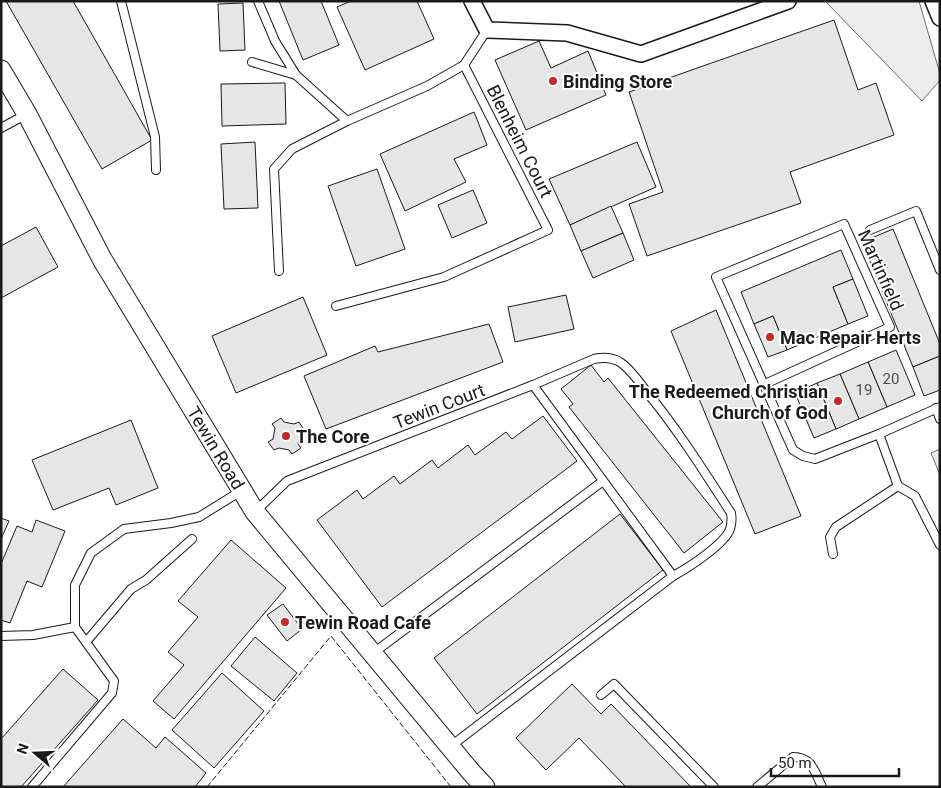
<svg xmlns="http://www.w3.org/2000/svg" width="941" height="788" viewBox="0 0 941 788" font-family="Roboto,sans-serif">
<rect width="100%" height="100%" fill="#fff"/>
<g fill="#ededed" stroke="#6a6a6a">
<path d="M825,1H919L940,74V80L922,101Z"/>
<path d="M940,449V475L931,453Z"/>
</g>
<g fill="#e6e6e6" stroke="#1a1a1a">
<path d="M6,1H73L152,140L102,169Z"/>
<path d="M279,1H321L339,45L303,60Z"/>
<path d="M351,1H417L434,39L365,70L337,7Z"/>
<path d="M243,3L245,50L220,51L218,4Z"/>
<path d="M834,20L858,90L876,83L894,135L790,172L801,203L647,256L629,204L663,192L629,92Z"/>
<path d="M539,41L551,68L588,51L606,95L526,130L495,60Z"/>
<path d="M285,83L286,124L222,126L221,84Z"/>
<path d="M474,112L487,145L454,159L466,182L405,211L380,154Z"/>
<path d="M255,142L258,208L224,209L221,144Z"/>
<path d="M637,142L656,187L570,225L549,179Z"/>
<path d="M377,169L405,249L356,266L328,186Z"/>
<path d="M473,190L487,223L452,238L438,205Z"/>
<path d="M611,206L623,233L581,251L570,225Z"/>
<path d="M36,227L58,267L1,298V246Z"/>
<path d="M893,229L940,344V356L913,367L862,242Z"/>
<path d="M623,233L634,260L593,278L581,251Z"/>
<path d="M841,250L853,279L833,287L848,324L787,350L773,316L754,324L741,292Z"/>
<path d="M853,279L868,316L848,324L833,287Z"/>
<path d="M566,295L574,329L515,342L508,307Z"/>
<path d="M303,297L327,355L236,393L212,336Z"/>
<path d="M716,310L801,516L755,534L671,331Z"/>
<path d="M773,316L787,350L768,357L754,324Z"/>
<path d="M489,324L503,362L326,429L304,376L375,346L378,352Z"/>
<path d="M896,350L915,395L887,407L868,362Z"/>
<path d="M940,356V390L924,396L913,367Z"/>
<path d="M868,362L887,407L859,419L840,374Z"/>
<path d="M591,365L604,382L608,378L723,522L684,553L569,407L573,404L561,389Z"/>
<path d="M840,374L859,419L836,429L817,383Z"/>
<path d="M817,383L836,429L814,438L795,393Z"/>
<path d="M543,416L577,461L382,607L317,520L357,490L363,499L394,476L400,484L432,460L438,468L468,445L475,455L506,432L512,439Z"/>
<path d="M281,418L284,422L294,424L299,422L304,430L300,433L298,444L301,448L292,454L289,450L279,448L274,450L268,442L273,439L275,428L272,424Z"/>
<path d="M131,420L158,488L116,505L109,488L53,510L32,460Z"/>
<path d="M620,514L663,570L477,714L434,658Z"/>
<path d="M1,518L9,521L1,539Z"/>
<path d="M36,520L65,531L42,587L27,581L10,623L1,620V564L17,526L32,532Z"/>
<path d="M231,540L286,588L174,719L153,701L184,665L168,652L198,617L178,601Z"/>
<path d="M283,604L302,629L287,641L267,615Z"/>
<path d="M255,637L297,673L274,701L231,666Z"/>
<path d="M63,669L98,700L21,787H1V739Z"/>
<path d="M222,673L264,711L214,768L172,730Z"/>
<path d="M572,684L601,714L611,704L691,787H626L579,738L546,770L516,738Z"/>
<path d="M123,719L156,748L165,737L206,773L195,787H63Z"/>
</g>
<g fill="none" stroke-linecap="round" stroke-linejoin="round">
<g stroke="#1a1a1a" stroke-width="10">
<g id="service">
<path d="M121,1L155,137L156,170"/>
<path d="M258,1L275,41L296,75"/>
<path d="M252,62L296,75L347,121L427,86L464,65L487,30"/>
<path d="M1,128L27,114"/>
<path d="M870,230L916,211L940,270"/>
<path d="M279,271L274,169L292,149L347,121"/>
<path d="M336,306L444,277L548,230L464,65"/>
<path d="M765,384L890,327L844,224L716,277L793,450L803,456L815,459L879,434L940,407"/>
<path d="M533,385L594,359C603,357 611,357 620,362C632,370 641,385 650,396C680,433 705,473 731,513C732,519 732,523 730,529C725,544 688,568 673,576"/>
<path d="M936,408L940,419"/>
<path d="M879,434L898,486L915,496L940,545"/>
<path d="M255,512L287,481L533,385L673,576L451,746"/>
<path d="M833,554L830,537L836,527L898,486"/>
<path d="M1,636L33,635L75,627"/>
<path d="M86,642L131,589L146,580L192,539"/>
<path d="M372,654L603,481"/>
<path d="M601,695L614,684L714,787"/>
<path d="M32,787L112,693L114,681L75,627V585L91,553L124,529L171,523L199,517L241,491"/>
<path d="M757,787L793,757C812,757 815,772 822,787"/>
</g>
</g>
<g stroke="#1a1a1a" stroke-width="18">
<g id="minor">
<path d="M472,1L487,30L567,33L641,54L788,1"/>
<path d="M933,1L940,18"/>
</g>
</g>
<g stroke="#1a1a1a" stroke-width="21">
<path id="tertiary" d="M1,70L27,114L102,259L255,512L471,772L485,787"/>
</g>
<use href="#service" stroke="#fff" stroke-width="8"/>
<use href="#minor" stroke="#fff" stroke-width="15"/>
<use href="#tertiary" stroke="#fff" stroke-width="19"/>
<path stroke="#1a1a1a" stroke-width="1" stroke-dasharray="6 2.5" stroke-linecap="butt" d="M207,787L331,636L451,787"/>
</g>
<g fill="#c62828" stroke="#fff" stroke-width="2">
<circle cx="553" cy="81" r="5"/>
<circle cx="770" cy="337" r="5"/>
<circle cx="838" cy="401" r="5"/>
<circle cx="286" cy="436" r="5"/>
<circle cx="285" cy="622" r="5"/>
</g>
<g text-anchor="middle" dominant-baseline="central" stroke-width="4" stroke-linejoin="round" paint-order="stroke">
<g font-size="15" fill="#4d4d4d">
<text x="891" y="379">20</text>
<text x="864" y="390">19</text>
</g>
<g font-size="18" font-weight="bold" fill="#1a1a1a" stroke="#fff" text-anchor="start">
<text x="563" y="81">Binding Store</text>
<text x="780" y="337">Mac Repair Herts</text>
<text x="828" y="391" text-anchor="end">The Redeemed Christian<tspan x="828" dy="21">Church of God</tspan></text>
<text x="296" y="436">The Core</text>
<text x="295" y="622">Tewin Road Cafe</text>
</g>
<g font-size="18" fill="#1a1a1a" stroke="#fff">
<text transform="translate(520 141) rotate(63)">Blenheim Court</text>
<text transform="translate(881 270) rotate(66)">Martinfield</text>
<text transform="translate(439 406) rotate(-21)">Tewin Court</text>
<text transform="translate(216 448) rotate(59)">Tewin Road</text>
</g>
</g>
<rect width="941" height="788" fill="none" stroke="#1a1a1a" stroke-width="5"/>
<g transform="translate(35 753) rotate(289)" stroke="#ffffff" stroke-width="4" paint-order="stroke">
<path d="M0-4L9 19L0 12L-9 19Z" fill="#1a1a1a"/>
<text y="-8" font-size="14" font-weight="bold" text-anchor="middle" fill="#1a1a1a">N</text>
</g>
<path d="M771 768v8h128v-8" fill="none" stroke="#1a1a1a" stroke-width="2.5"/>
<text x="778" y="768" font-size="15" fill="#1a1a1a" stroke="#ffffff" stroke-width="4" paint-order="stroke">50 m</text>
</svg>
